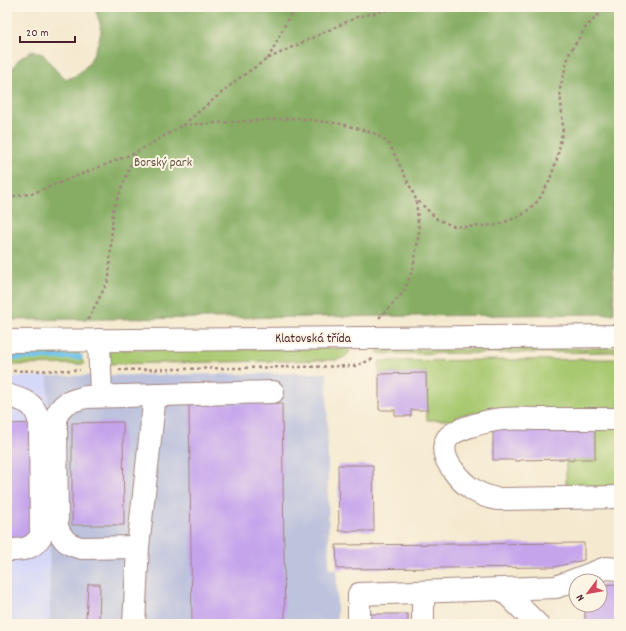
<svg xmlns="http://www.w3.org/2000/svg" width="626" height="631" viewBox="0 0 626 631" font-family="Dekko,sans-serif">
<rect width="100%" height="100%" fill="#fcf5e5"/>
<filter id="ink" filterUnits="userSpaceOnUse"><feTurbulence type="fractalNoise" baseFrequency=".025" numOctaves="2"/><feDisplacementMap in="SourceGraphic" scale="8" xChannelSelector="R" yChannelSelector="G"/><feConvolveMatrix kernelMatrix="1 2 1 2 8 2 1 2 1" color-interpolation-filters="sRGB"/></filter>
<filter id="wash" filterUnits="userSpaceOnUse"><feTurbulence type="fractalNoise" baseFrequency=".012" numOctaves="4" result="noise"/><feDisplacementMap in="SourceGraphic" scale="16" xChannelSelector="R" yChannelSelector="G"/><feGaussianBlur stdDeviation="0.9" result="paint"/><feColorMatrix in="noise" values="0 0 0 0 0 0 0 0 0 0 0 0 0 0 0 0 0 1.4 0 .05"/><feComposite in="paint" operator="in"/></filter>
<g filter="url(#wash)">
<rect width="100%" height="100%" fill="#f5ead0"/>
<path fill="#d6d8f8" d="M48,376L50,624H7V377Z"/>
<path fill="#bec3dd" d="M327,373L329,569H337V624H50L48,376Z"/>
<g fill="#a9c971" stroke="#7a744e">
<path d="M350,348C349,356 344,358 336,360L106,364L110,350Z"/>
<path d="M619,348V352L381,354L378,353L377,351L379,350Z"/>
<path d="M77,350L84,364L7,365V351Z"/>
<path d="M619,359V414L473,413L461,415L452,420H427L426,373L379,374V361Z"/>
<path d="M619,424V491L566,492V459H567L568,460L573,461V459H595V428Z"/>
</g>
<path fill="#86ad63" stroke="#686647" d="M94,7H619V206H613L614,314L7,320V78L18,60L31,51L43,54L55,69L65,79C75,78 82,71 88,64C93,57 102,36 101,28C100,21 96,13 94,7Z"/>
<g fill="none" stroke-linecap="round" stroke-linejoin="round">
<path stroke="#71c3ed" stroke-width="5.5" d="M7,358L80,357"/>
</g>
<g id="blocks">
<g fill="#c5a4ec">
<path d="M426,373L427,410H411V416H395V410H379V374Z"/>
<path d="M282,403L285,624H192L189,404Z"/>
<path d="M123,422L124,525H72V423Z"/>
<path d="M34,423V538L7,539V424Z"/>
<path d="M595,428V459H573V461L568,460L567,459L520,460V461H515V460H493V429Z"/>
<path d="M338,465H373L374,531H339Z"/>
<path d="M584,543V560L554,567L337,569L336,545Z"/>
<path d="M88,584H100L99,624H92V620L86,619Z"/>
<path d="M617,584V592H619V624H585V605H600V585Z"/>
<rect x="366" y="614" width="42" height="10"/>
</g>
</g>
</g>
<g filter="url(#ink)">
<use href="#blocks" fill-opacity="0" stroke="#a0847e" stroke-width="1"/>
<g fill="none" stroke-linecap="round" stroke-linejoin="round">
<g stroke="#a0847e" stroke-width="24">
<g id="minor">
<path d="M99,340L101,396"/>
<path d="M7,395C27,402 34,401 40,423L41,536C32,550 22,550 7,550"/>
<path d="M619,419C593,419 566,419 540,419C528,419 515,418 503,419C491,420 454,428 447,439C441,450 446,461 453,470C463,485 479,496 497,499L619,497"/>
<path d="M138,547L82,548C68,545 63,541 57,527L56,418C61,402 71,401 86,397L273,392"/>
<path d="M502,589L537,624"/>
<path d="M423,592V624"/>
<path d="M134,624L138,547L155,395"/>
<path d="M359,624V594L556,587L606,568L619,569"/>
</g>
</g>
<g stroke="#a0847e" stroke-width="24">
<path id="major" d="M7,341L619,336"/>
</g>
<g stroke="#a0847e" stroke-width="2.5" stroke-dasharray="3 3" stroke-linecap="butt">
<path d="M268,59L294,7"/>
<path d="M183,125L296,118L342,124L376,134L390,145L416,199L437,219L453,226L466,227L496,225L521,216L538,201L549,182L557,159L563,128L560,89L569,54L586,27L606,7"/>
<path d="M7,197L31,194L135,153L183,125L238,79L267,59L357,17L401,7"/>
<path d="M379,318L403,293L413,269L419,233L416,199"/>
<path d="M88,320L109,279L113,210L135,154"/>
<path d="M119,370L355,366L373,359"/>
<path d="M7,371L80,370"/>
</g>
<use href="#minor" stroke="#fff" stroke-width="22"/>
<use href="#major" stroke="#fff" stroke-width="22"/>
</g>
</g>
<g text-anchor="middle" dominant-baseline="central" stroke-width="4" stroke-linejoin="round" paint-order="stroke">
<g font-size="13" fill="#665240" stroke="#fcf5e5">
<text x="163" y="163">Borský park</text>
</g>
<g font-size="13" fill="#4a1f2b" stroke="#fcf5e5">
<text x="313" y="339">Klatovská třída</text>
</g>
</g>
<rect width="626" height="631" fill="none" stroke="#fcf5e5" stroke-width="24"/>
<g transform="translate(588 593) rotate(238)"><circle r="19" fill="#fcf5e5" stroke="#b59f9b"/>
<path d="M0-3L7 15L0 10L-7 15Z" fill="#d1495b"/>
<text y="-6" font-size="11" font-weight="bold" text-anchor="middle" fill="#4a1f2b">N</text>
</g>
<path d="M20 36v6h55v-6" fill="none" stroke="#4a1f2b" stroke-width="2"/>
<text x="26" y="36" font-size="12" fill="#4a1f2b" stroke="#fcf5e5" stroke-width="3" paint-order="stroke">20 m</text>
</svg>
